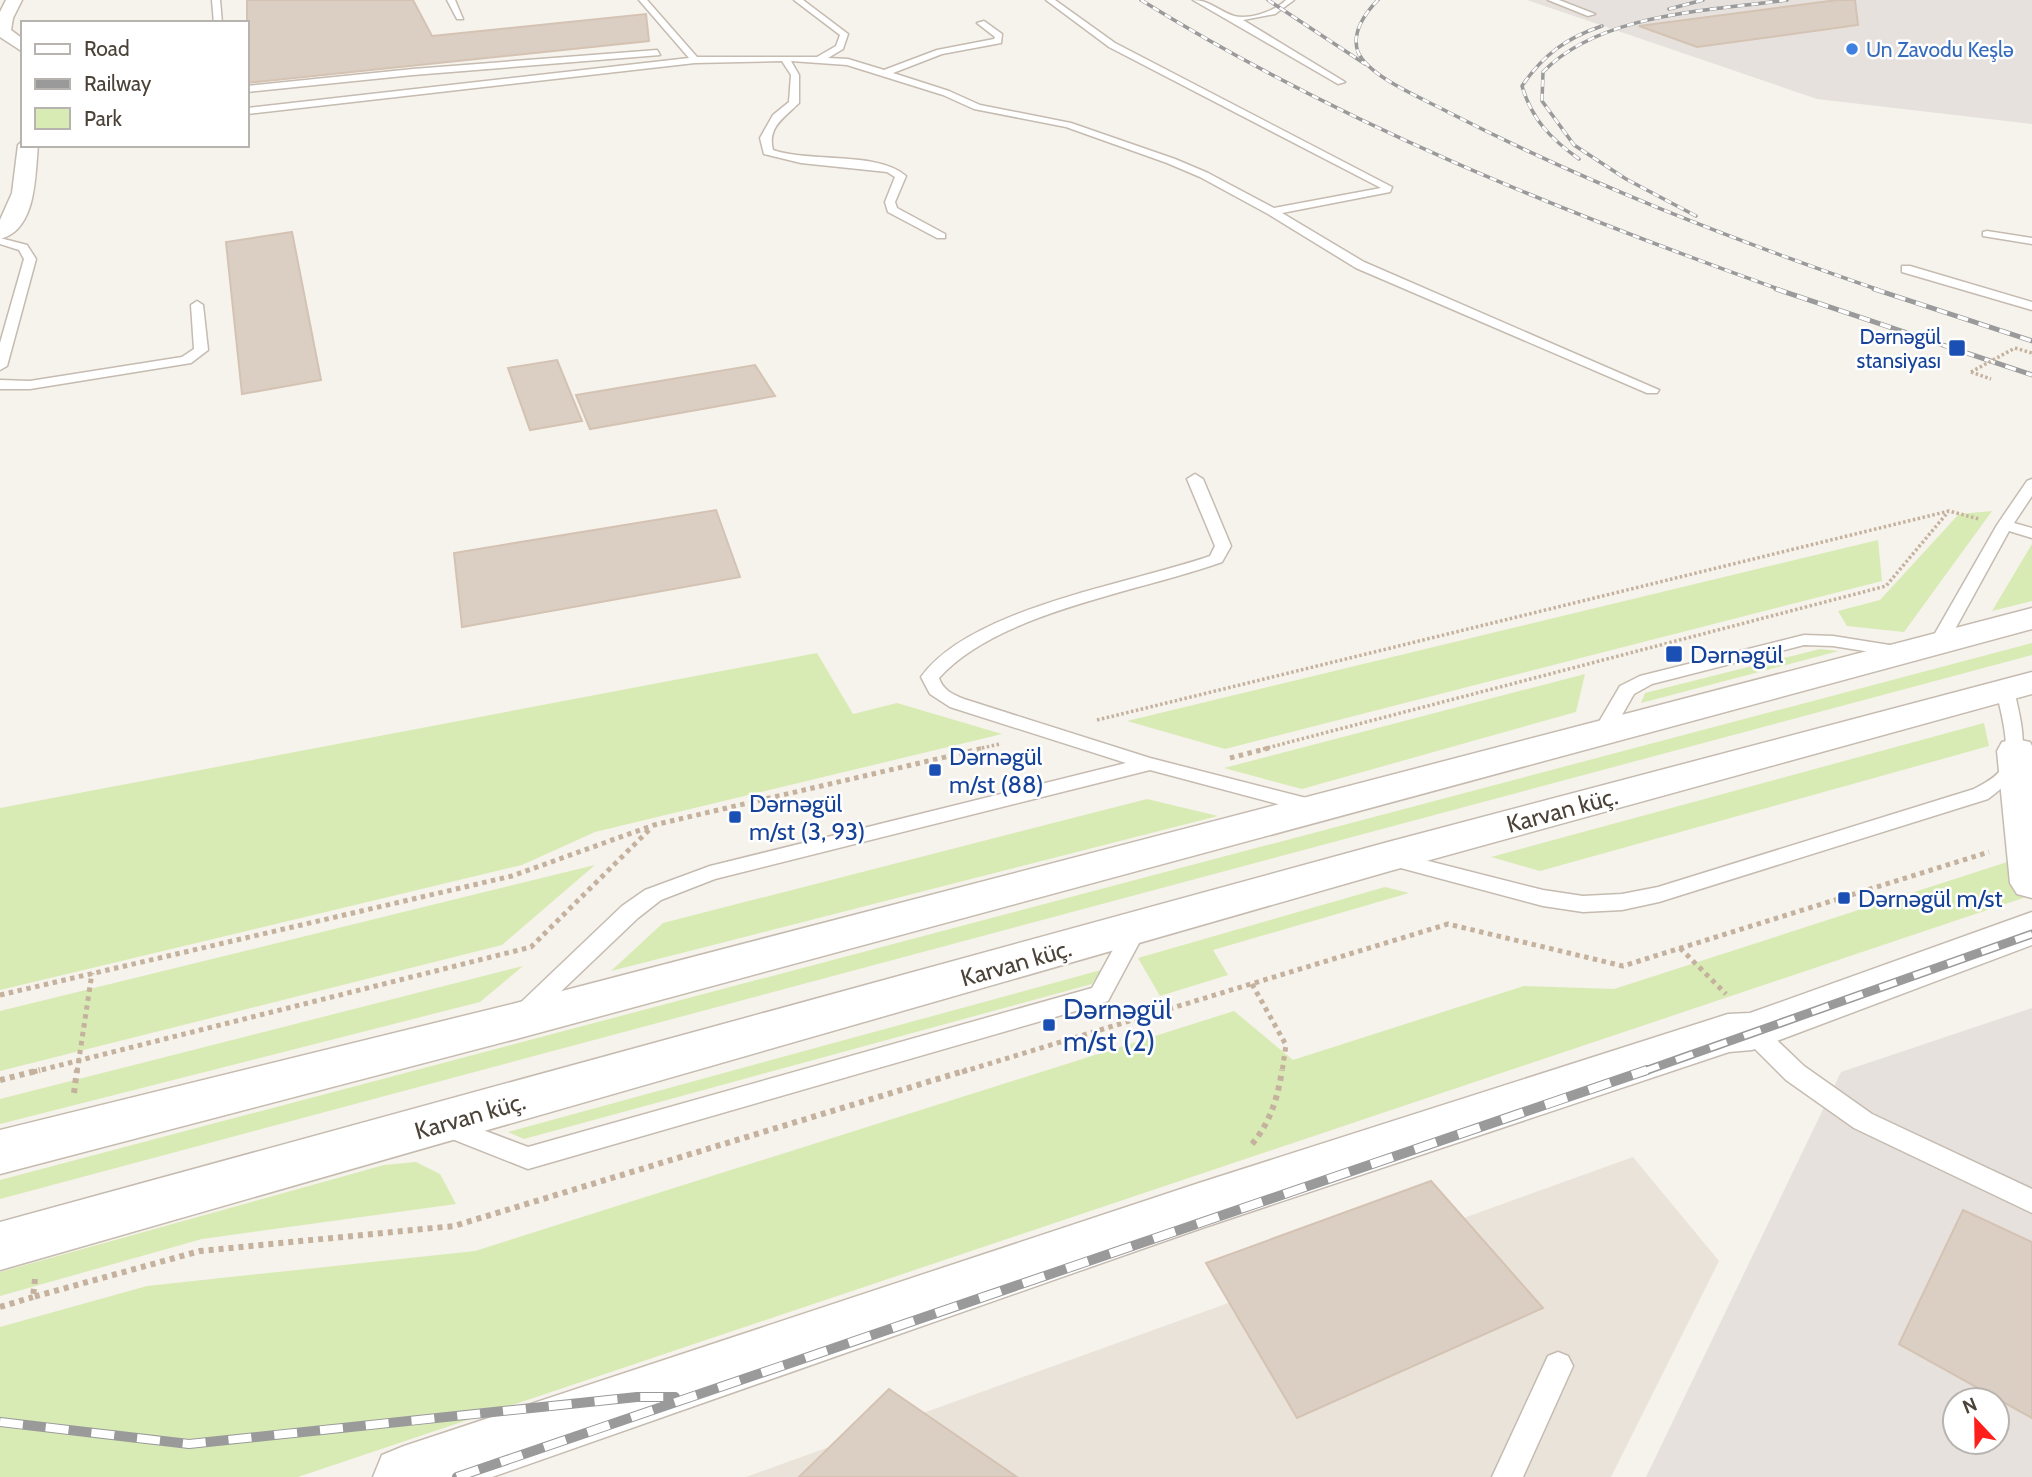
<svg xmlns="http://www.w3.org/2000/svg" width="2032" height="1477" viewBox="0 0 2032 1477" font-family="Cabin,sans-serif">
<rect width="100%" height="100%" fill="#f6f2ec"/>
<path fill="#eae3d9" d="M1633,1157L1719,1261L1611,1477H746Z"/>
<g fill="#e6e1dd" fill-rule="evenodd">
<path d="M1527,0H2032V124L1817,99Z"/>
<path d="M2032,1008V1477H1646L1841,1072ZM1955,1400H1997V1442H1955Z"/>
</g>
<g fill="#d9ebb4">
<path d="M1992,511L1904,632L1847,626L1838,611L1880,600L1959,514Z"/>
<path d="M1878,540L1882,581L1225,749L1127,721Z"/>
<path d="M2032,544V601L1992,611Z"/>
<path d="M2032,643V655L0,1199V1180Z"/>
<path d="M1820,649L1839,651L1641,703L1645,693Z"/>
<path d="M817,653L853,714L897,703L1002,734L595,832L522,865L0,990V808Z"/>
<path d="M1585,674L1576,712L1302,789L1224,768Z"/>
<path d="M1984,723L1989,746L1540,871L1491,857Z"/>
<path d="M1147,799L1218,816L611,971L663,923Z"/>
<path d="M2032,854V895L298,1477H0V1327L147,1286L475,1251L1234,1011L1293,1060L1524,986L1614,989Z"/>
<path d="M595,865L502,945L0,1071V1011Z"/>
<path d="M1385,887L1409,893L1213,950L1228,975L1160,996L1138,958Z"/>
<path d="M523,966L480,1002L0,1124V1099Z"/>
<path d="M1101,970L1092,984L524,1139L508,1132Z"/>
<path d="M416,1162L440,1174L456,1204L202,1239L0,1296V1272L384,1165Z"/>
</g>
<g fill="#dbcfc3" stroke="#d4c3b3" stroke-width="2">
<path d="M247,0H413L432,36L646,14L649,41L247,83Z"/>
<path d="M1837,0H1855L1858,25L1697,47L1639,26Z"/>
<path d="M292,232L321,380L242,394L226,242Z"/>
<path d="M557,360L582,421L530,430L508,368Z"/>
<path d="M755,365L775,396L590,429L576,395Z"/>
<path d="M716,510L740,577L462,627L454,553Z"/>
<path d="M1431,1181L1543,1308L1297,1418L1206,1263Z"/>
<path d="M1963,1210L2032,1242V1418L1899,1344Z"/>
<path d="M889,1389L1017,1477H799Z"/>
</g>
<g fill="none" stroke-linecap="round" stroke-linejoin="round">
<g stroke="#c5bbb0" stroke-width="3">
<g id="service">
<path d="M212,0H220L222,23H214Z"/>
<path d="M447,0H455L463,19H457Z"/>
<path d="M639,0H647L697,57H817L836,46L840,35L794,0H803L848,34L843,49L828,58L848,59L884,70L937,50L994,39L995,37L977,23L984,21L1002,34L1001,43L942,54L893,73L949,91L980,105L1071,123L1175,159L1208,173L1274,208L1381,188L1109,47L1046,0H1055L1115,43L1392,187L1390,192L1282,213L1364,262L1659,390L1657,393H1647L1356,268L1268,214L1200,177L1167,163L1066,127L974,109L943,95L847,65L791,61L799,75V103C784,118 767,127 773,150C810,163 878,151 906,176L895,202L897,208L945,234V238H937L888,212L885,202L895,177L887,172L801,163L764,154L760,138L773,115L789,102L791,75L782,61L695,63L247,114V108L689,58Z"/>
<path d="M1193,0C1209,0 1219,11 1234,16C1250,20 1275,11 1286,0H1294L1275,14L1243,20L1345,82L1338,84Z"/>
<path d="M1548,0H1559L1595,14L1588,16Z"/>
<path d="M657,50L660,55L413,75L247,92V86L413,69Z"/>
<path d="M1987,231L2032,238V244L1983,236V232Z"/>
<path d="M0,238L27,245L36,259L7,366L0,370V343L24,259L19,250L0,244Z"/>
<path d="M1902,266H1910L2032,302V310L1902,272Z"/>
<path d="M197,301L203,305L208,350L191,363L30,389H0V380L30,381L182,357L194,349L191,305Z"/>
<path d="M1195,474L1203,479L1231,546L1222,562C1139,592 998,612 939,678C943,690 952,694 964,699L1150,758L1322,802L1325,807L1322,812L1315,814L1150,770L715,879L661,900L638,918L532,1019L524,1022L516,1019L512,1013L516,1007L622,906L645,890L710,866L1126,763L950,707L930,694L921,677C970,608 1130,584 1210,556L1215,546L1187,479Z"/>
<path d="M2032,479V496L2014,523L2032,528V538L2009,531L1948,642L1939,647L1933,646L1930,642L1997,525L2027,481Z"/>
<path d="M1804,635L1833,636L1902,647L1911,652L1902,657L1833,646L1804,645L1652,684L1634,694L1610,736H1596L1593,732L1620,686L1640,676Z"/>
<path d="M2005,684L2014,690C2026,741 2032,767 1988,799L1659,902L1622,910L1583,912L1543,906L1382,863L1378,858L1382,853L1389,851L1543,890L1583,896L1622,894L1658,887L1974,789C1983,784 1996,778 2001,769C2013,751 2000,709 1996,690Z"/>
<path d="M1135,922L1143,924L1146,930L1108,1001L1100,1004L528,1169L437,1133L433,1126L437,1119L446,1116L528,1147L1092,988L1127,924Z"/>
<path d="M1752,1022L1760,1024L1804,1066L1872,1114L2032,1189V1213L1854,1128L1786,1080L1744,1038L1740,1031L1744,1024Z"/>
<path d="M1558,1352L1568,1356L1573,1366L1523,1477H1492L1548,1356Z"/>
</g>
</g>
<g stroke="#c5bbb0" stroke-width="3">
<g id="minor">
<path d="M6,0H22L13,18L11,30L23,39V52L0,37V12Z"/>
<path d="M23,140V145H38C35,175 37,230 0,239V220L12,193L18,145Z"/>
<path d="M2016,739L2030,742L2032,746V898L2017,894L2010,883L1997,751L2002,742Z"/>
<path d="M2032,912V945L1769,1044L1752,1050L1729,1052L1199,1229L492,1477H373L382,1455L404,1446L1199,1183L1728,1014L1750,1013Z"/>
</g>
</g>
<g stroke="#c5bbb0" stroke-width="3">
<g id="tertiary">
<path d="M2032,608V629L516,1039L0,1174V1130L516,1003Z"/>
<path d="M2032,672V694L1390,871L0,1270V1222L1388,842Z"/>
</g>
</g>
<g stroke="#c5b29e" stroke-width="3.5" stroke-dasharray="2.5 2.5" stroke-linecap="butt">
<path d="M2015,348L2032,353"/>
<path d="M1971,372L1991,379"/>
<path d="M1097,720L1949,511L1979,519"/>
<path d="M977,749L1000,744"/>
<path d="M1263,749L1886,586L1948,512"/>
</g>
<g stroke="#c5b29e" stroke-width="5" stroke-dasharray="4.5 4.5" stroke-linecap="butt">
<path d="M1230,758L1269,748"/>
<path d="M1680,948L1726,994"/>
<path d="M1252,984L1286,1045L1282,1072"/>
<path d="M0,995L512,876L654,825L984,748"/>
<path d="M33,1072L531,947L651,828"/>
<path d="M77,1072L92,973"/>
<path d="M962,1072L1448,924L1623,966L1989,852"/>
</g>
<g stroke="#c5b29e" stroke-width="6" stroke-dasharray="5 5" stroke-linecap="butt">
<path d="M0,1080L40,1070"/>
<path d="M74,1093L77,1070"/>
<path d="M1252,1144C1270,1123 1278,1097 1282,1070"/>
<path d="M35,1279L33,1297L200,1251L454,1226L967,1070"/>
<path d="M0,1307L33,1297"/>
</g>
<use href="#service" fill="#fff" fill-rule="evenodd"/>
<use href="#minor" fill="#fff" fill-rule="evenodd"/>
<use href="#tertiary" fill="#fff" fill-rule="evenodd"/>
<g stroke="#9a9a9a" stroke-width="3.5">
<g id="rail-far3">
<path d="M1141,0C1341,124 1560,211 1781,290"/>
<path d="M1268,0L1365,64"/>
<path d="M1378,0C1365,13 1351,33 1358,52C1369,77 1422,98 1446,111C1586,183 1731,239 1879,290"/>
<path d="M1669,9L1703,0"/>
<path d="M1579,159C1551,139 1532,120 1522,86C1543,55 1566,38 1602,26"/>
<path d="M1696,216L1626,179L1574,145L1542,101L1543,72C1600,13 1709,11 1787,0"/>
</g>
</g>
<g stroke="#9a9a9a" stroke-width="5">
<g id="rail-far2">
<path d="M1776,289L2032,375"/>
<path d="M1874,289L2032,341"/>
</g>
</g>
<g stroke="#9a9a9a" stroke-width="9">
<path id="rail-far1" d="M1642,1072L2032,934"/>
</g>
<g stroke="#9a9a9a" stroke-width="10">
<g id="rail">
<path d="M0,1422L189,1444L637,1397H675"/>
<path d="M457,1477L1647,1070"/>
</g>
</g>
<use href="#rail-far3" stroke="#fff" stroke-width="2.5" stroke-dasharray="7" stroke-linecap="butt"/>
<use href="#rail-far2" stroke="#fff" stroke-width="3.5" stroke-dasharray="11" stroke-linecap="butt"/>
<use href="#rail-far1" stroke="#fff" stroke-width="6" stroke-dasharray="18" stroke-linecap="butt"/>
<use href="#rail" stroke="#fff" stroke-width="8" stroke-dasharray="23" stroke-linecap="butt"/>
<path stroke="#c5b29e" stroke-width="3.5" stroke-dasharray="2.5 2.5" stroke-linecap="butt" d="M1971,372L2015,348"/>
</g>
<circle fill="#3f7fe0" stroke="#fff" stroke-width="2.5" cx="1852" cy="49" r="7"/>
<g fill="#1a4fb4" stroke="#fff" stroke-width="2.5">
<rect x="1948" y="339" width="18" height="18" rx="3.5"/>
<rect x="1665" y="645" width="18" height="18" rx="3.5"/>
<rect x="928" y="763" width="14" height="14" rx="3.5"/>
<rect x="728" y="810" width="14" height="14" rx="3.5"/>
<rect x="1837" y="891" width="14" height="14" rx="3.5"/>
<rect x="1042" y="1018" width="14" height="14" rx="3.5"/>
</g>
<g text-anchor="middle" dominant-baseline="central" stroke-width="5" stroke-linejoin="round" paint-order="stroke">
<g font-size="21" fill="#366cbe" stroke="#fff" text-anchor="start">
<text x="1866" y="49">Un Zavodu Keşlə</text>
</g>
<g font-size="21" fill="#164399" stroke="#fff" text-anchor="end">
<text x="1941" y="336">Dərnəgül<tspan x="1941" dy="24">stansiyası</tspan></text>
</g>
<g font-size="24" fill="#164399" stroke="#fff" text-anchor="start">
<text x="1690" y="654">Dərnəgül</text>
<text x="949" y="756">Dərnəgül<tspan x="949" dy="28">m/st (88)</tspan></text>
<text x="749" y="803">Dərnəgül<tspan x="749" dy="28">m/st (3, 93)</tspan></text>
<text x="1858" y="898">Dərnəgül m/st</text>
</g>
<g font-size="24" fill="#4b4238" stroke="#fff">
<text transform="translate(1562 810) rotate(-15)">Karvan küç.</text>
<text transform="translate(1016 963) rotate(-16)">Karvan küç.</text>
<text transform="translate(470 1116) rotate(-16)">Karvan küç.</text>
</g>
<g font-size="28" fill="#164399" stroke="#fff" text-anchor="start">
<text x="1063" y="1009">Dərnəgül<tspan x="1063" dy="32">m/st (2)</tspan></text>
</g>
</g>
<rect x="21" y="21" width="228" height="126" fill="#ffffff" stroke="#b7b3af" stroke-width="2"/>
<rect x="35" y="44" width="35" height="10" fill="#ffffff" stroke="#b7b3af" stroke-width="2"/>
<text x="84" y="56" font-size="21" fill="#4b4238">Road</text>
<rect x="35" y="79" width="35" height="10" fill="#9a9a9a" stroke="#b7b3af" stroke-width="2"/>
<text x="84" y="91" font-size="21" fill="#4b4238">Railway</text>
<rect x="35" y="108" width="35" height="21" fill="#d9ebb4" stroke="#b7b3af" stroke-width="2"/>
<text x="84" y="126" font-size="21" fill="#4b4238">Park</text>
<g transform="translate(1976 1421) rotate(338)"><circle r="33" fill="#ffffff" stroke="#b7b3af" stroke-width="2"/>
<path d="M0-5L12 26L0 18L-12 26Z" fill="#ff1f1a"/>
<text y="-10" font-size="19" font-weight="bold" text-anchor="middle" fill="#4b4238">N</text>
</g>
</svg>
